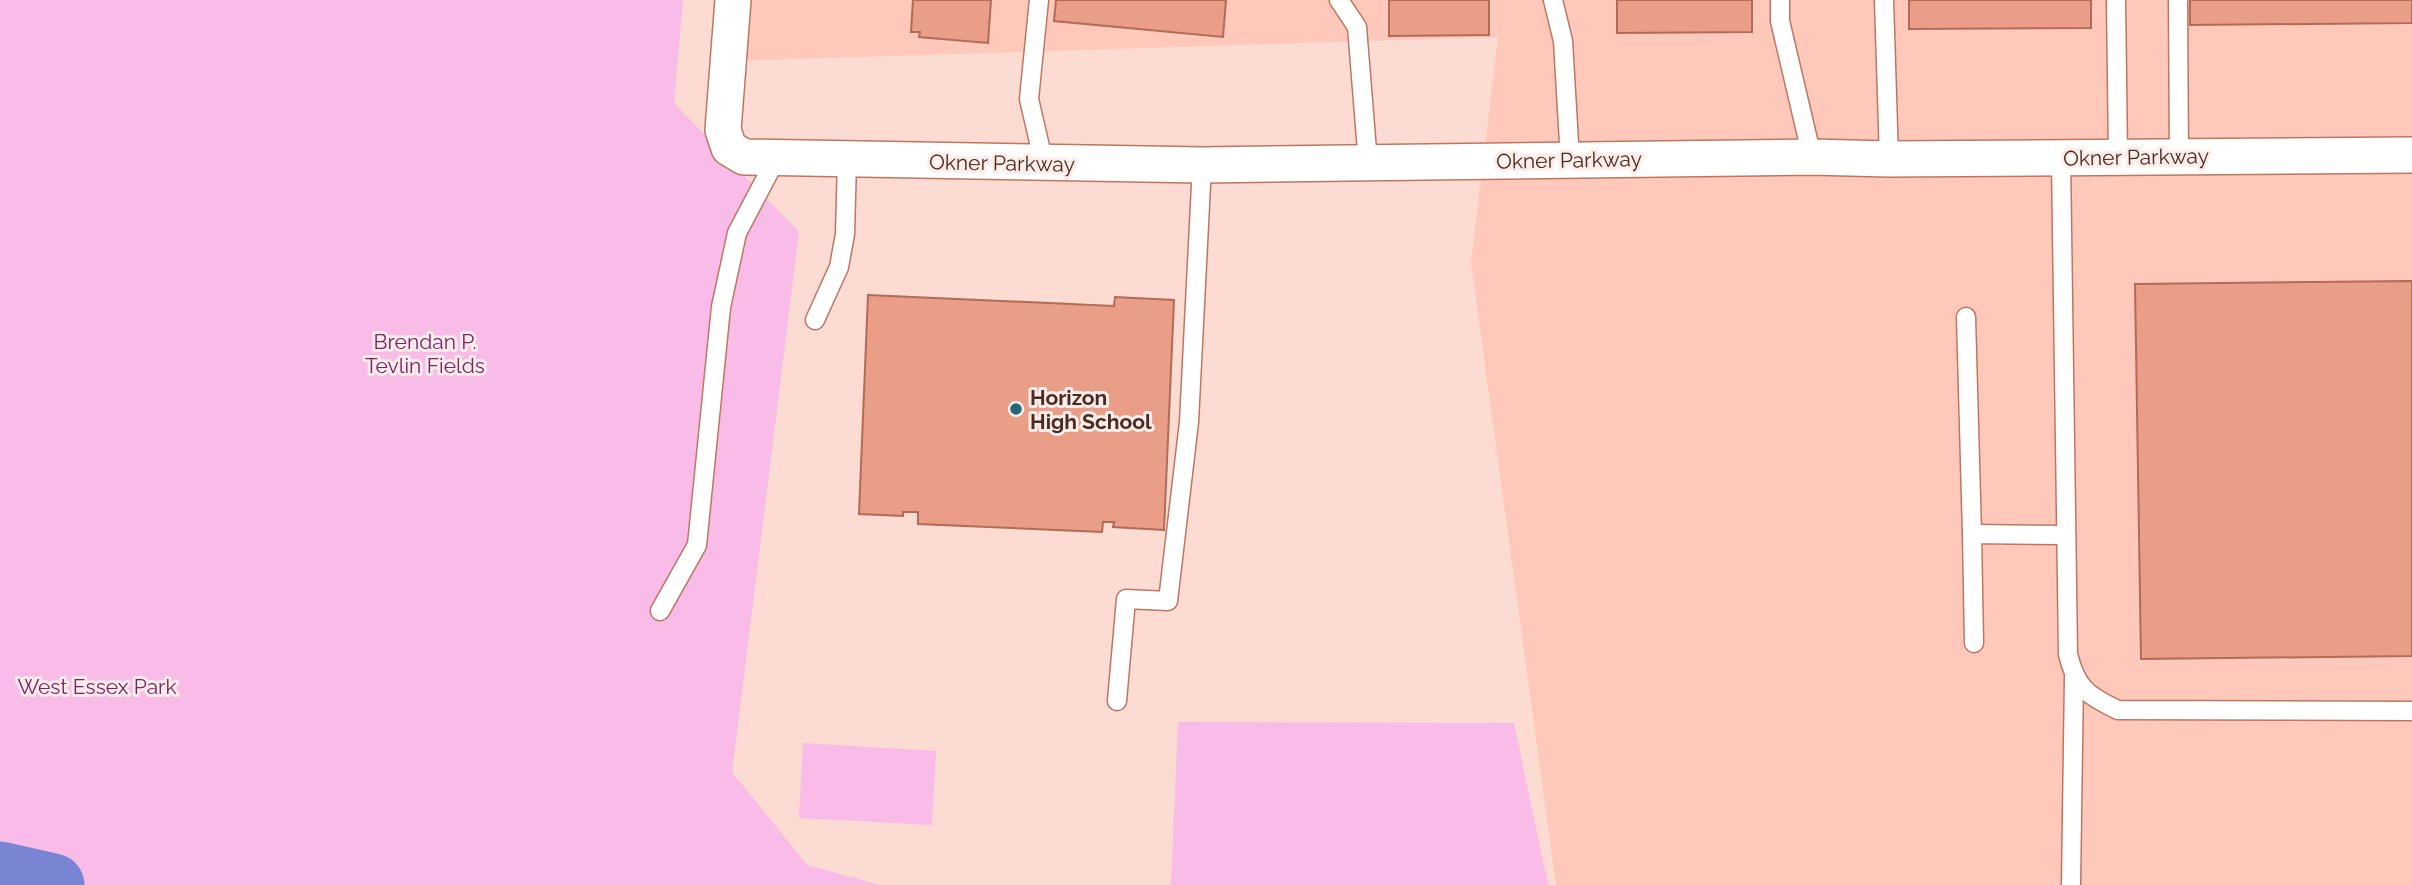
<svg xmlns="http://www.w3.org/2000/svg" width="2412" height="885" viewBox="0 0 2412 885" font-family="Raleway,sans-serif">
<rect width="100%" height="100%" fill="#fcdbd2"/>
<path fill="#fec9ba" d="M737,0H2412V885H1556L1471,263L1498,37L732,61Z"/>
<g fill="#f9bbe8">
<path d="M0,0H683L674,103L799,232L732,772L807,865L880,885H0Z"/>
<path d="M1178,722L1514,723L1548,885H1171Z"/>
<path d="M803,743L936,751L932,825L799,818Z"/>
</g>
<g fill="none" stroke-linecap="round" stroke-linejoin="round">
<path stroke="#7984d2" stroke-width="63" d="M0,873L53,885"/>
</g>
<g fill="#ea9e88" stroke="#b26b57" stroke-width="2">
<path d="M913,0H991L988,43L919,37L920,32H911Z"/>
<path d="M1056,0H1226L1223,37L1054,21Z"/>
<path d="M1389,0H1489V35L1389,36Z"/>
<path d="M1617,0H1752V32L1617,33Z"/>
<path d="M1909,0H2091V28L1909,29Z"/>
<path d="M2190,0H2412V23L2190,25Z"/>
<path d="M2412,281V656L2141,659L2135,284Z"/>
<path d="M868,295L1114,306L1115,297L1174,300L1164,530L1113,527L1114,522H1103L1102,532L918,524V512H903V516L859,514Z"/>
</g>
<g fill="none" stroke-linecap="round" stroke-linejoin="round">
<g stroke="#be7661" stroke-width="21">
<g id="service">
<path d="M1039,0L1029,99L1044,164"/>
<path d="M1339,0L1357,27L1368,163"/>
<path d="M1553,0L1563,41L1570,160"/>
<path d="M1780,0V21L1812,157"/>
<path d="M1884,0L1889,159"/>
<path d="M2116,0L2118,157"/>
<path d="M2178,0L2179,157"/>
<path d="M2061,158L2068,654C2076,688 2088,696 2118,710L2412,711"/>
<path d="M1966,317L1972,534"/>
<path d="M815,320L839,267L845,234L847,161"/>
<path d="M660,611L697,545L721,307L737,233L776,159"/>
<path d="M1974,643L1972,534L2066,535"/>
<path d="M1117,701L1126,599L1168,601L1189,422L1202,165"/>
<path d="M2071,885L2074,677"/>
</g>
</g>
<g stroke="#be7661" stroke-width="38">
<path id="minor" d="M733,0L723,130L729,148L744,157L1202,165L1812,157L1889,159L2412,155"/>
</g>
<use href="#service" stroke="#fff" stroke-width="18"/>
<use href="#minor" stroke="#fff" stroke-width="35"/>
</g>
<circle fill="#236878" stroke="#fdece7" stroke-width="2.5" cx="1016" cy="409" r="7"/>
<g text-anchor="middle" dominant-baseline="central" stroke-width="6" stroke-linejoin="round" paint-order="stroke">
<g font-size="21" fill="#492b22" stroke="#fdece7">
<text transform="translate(2136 157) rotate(-1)">Okner Parkway</text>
<text transform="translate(1569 160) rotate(-1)">Okner Parkway</text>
<text transform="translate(1002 163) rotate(1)">Okner Parkway</text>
</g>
<g font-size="21" fill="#7a2169" stroke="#fdece7">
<text x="425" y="341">Brendan P.<tspan x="425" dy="24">Tevlin Fields</tspan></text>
<text x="97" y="686">West Essex Park</text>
</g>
<g font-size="21" font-weight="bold" fill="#492b22" stroke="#fdece7" text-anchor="start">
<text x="1030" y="397">Horizon<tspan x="1030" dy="24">High School</tspan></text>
</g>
</g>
</svg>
